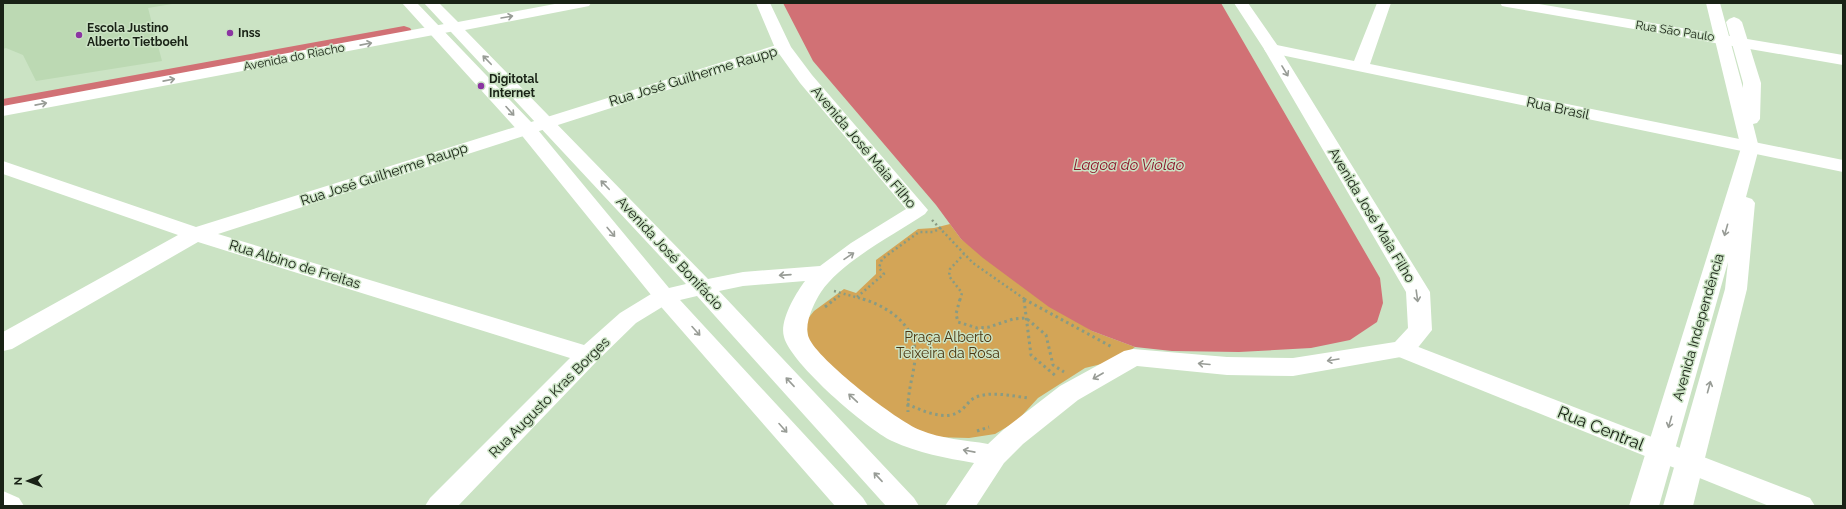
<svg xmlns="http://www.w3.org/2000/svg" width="1846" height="509" viewBox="0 0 1846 509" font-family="Raleway,sans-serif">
<rect width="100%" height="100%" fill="#cbe3c4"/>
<path fill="#bcd9b3" d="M3,3H178L148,8L162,61L36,81L23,55L6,48L3,49Z"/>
<path fill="#d3a557" d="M950,224L961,239L1092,331L1135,347L1118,360L1085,368L1038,398L1017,421L995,434L969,438L933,437L903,428L809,347L806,321L814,311L844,289L856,293L876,274V260L918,229L934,228Z"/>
<path fill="#d17175" d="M783,3H1221L1380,278L1383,303L1377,322L1350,340L1311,348L1239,352L1172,351L1135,347L1092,331L1049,307L983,258L961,239L936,205L813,61Z"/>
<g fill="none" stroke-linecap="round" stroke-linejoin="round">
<path fill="#d17175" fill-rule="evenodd" d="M404,26L410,28L412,31L410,34L3,109V99Z"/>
<g stroke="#899b83" stroke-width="2.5" stroke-dasharray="2 3" stroke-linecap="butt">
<path d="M932,220L973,263L1026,300"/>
<path d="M834,291L866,300"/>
<path d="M857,297L884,274L879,268L882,259L919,232H933L943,227"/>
<path d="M834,300L842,294"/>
<path d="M960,300L962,293L949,276L950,269L964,254"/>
</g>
<g stroke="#899b83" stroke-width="3" stroke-dasharray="2.5 3.5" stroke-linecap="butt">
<path d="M863,299C891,308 918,327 915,360C913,377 907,394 908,412"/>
<path d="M960,299L956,314L958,322L977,328L989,327L1013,319L1026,318L1046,335L1053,365L1064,372"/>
<path d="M1024,299L1112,347"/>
<path d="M1024,300L1031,355L1057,377"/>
<path d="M825,307L835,299"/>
<path d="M907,404C921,410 945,422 960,411C966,407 969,400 976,397C992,391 1012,396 1028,398"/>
<path d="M977,431L989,427"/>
</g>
<g fill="#fff" fill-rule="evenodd">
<path d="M1377,3H1391L1370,64L1843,160V172L1266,52L1264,49L1266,46L1272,44L1354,61Z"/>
<path d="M1500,3H1533L1843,55V65L1507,7L1502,6Z"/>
<path d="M783,43L789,45L791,48L789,51L218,234L584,345L620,313L656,291L664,289L672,291L676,296L672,301L636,323L597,361L458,506H425L430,498L570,358L198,242L12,349L3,351V332L178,235L3,174V161L196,227Z"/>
<path d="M1403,341L1810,498L1815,506H1769L1394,355L1391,349L1394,343Z"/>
</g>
<g fill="#fff" fill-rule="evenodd">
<path d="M402,3H417L533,124L669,288L686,284L424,3H439L458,22L560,3H591L589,6L584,7L465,30L708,279L743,272L820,266L851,243L906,209L800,83L775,48L756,3H770L791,47L812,75L928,210L925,214C895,234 841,262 821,292C814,303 803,325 809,338C818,360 897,421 920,430C941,439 966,440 988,444L1003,430L1060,386L1124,351L1133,349L1227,357L1293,358L1395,342L1408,328L1406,292L1264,49L1234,3H1248L1280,49L1430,292L1432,330L1412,355L1293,376L1227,375L1137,366L1078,400L1023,444L1004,463L976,506H945L974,463C946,458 918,453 892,441C867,429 791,364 784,337C779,321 796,293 805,281L743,286L719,291L914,498L919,506H886L697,296L680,300L863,498L868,506H835L656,301L519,132Z"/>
<path d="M1706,3H1720L1743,88V83L1726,22L1729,19L1734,17L1739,19L1742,22L1761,83L1760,119L1757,123L1753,124L1759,148L1746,197L1752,199L1755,203L1747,289L1693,506H1663L1725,289L1728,262L1659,506H1629L1741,148Z"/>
<path d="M3,491L19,498L24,506H3Z"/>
</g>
<path fill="#fff" fill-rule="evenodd" d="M455,22L460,24L463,27L460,30L3,116V106Z"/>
</g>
<defs><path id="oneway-shaft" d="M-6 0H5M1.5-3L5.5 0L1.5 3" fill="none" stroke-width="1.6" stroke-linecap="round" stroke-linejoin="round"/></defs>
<g stroke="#989c96">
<use href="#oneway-shaft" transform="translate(507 17) rotate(-10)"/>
<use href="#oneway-shaft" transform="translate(366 44) rotate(-11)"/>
<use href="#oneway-shaft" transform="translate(487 60) rotate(-134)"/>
<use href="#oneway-shaft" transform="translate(1285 71) rotate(59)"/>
<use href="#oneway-shaft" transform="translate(169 80) rotate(-11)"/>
<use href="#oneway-shaft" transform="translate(41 104) rotate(-11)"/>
<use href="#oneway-shaft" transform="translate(510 111) rotate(48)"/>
<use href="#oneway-shaft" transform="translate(605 185) rotate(-134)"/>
<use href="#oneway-shaft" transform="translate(1726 230) rotate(106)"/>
<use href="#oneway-shaft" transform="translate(611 232) rotate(50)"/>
<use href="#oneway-shaft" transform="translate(849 256) rotate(-34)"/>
<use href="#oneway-shaft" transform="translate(785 275) rotate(176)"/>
<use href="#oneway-shaft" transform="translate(1417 296) rotate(82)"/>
<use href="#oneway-shaft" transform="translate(696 331) rotate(48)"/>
<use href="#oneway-shaft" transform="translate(1333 360) rotate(171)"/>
<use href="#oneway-shaft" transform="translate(1204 364) rotate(-175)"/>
<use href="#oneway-shaft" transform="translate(1098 376) rotate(150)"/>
<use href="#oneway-shaft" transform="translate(790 382) rotate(-133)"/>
<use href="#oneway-shaft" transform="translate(1709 387) rotate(-75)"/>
<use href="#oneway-shaft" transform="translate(853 398) rotate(-137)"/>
<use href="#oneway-shaft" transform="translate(1670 422) rotate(106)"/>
<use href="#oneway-shaft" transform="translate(783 428) rotate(48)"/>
<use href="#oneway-shaft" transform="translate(969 451) rotate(-169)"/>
<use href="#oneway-shaft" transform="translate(878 477) rotate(-133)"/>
</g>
<g fill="#8b35a2" stroke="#cbe3c4" stroke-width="1.5">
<circle cx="230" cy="33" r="4"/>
<circle cx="79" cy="35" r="4"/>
<circle cx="481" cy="86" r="4"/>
</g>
<g text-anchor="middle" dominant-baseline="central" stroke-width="3" stroke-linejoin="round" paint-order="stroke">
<g font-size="12" font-weight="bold" fill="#192216" stroke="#cbe3c4" text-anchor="start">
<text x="87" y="28">Escola Justino<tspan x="87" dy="14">Alberto Tietboehl</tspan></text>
<text x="238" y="33">Inss</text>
<text x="489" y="79">Digitotal<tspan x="489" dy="14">Internet</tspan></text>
</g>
<g font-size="12" fill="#192216" stroke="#cbe3c4">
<text transform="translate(1675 31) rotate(9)">Rua São Paulo</text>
<text transform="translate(294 57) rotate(-11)">Avenida do Riacho</text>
</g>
<g font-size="14" fill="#192216" stroke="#cbe3c4">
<text transform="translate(693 76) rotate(-17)">Rua José Guilherme Raupp</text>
<text transform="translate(1558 108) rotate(12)">Rua Brasil</text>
<text transform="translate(864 147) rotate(50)">Avenida José Maia Filho</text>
<text transform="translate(384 174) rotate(-18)">Rua José Guilherme Raupp</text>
<text transform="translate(1372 215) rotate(59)">Avenida José Maia Filho</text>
<text transform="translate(670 253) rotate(47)">Avenida José Bonifácio</text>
<text transform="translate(295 264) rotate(17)">Rua Albino de Freitas</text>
<text transform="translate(1698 327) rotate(-74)">Avenida Independência</text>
<text transform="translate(549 397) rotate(-45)">Rua Augusto Kras Borges</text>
</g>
<g font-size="14" fill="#4b3611" stroke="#cbe3c4">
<text x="948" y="337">Praça Alberto<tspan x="948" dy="16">Teixeira da Rosa</tspan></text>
</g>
<g font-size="15" font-style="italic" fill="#891429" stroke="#cbe3c4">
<text x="1129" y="165">Lagoa do Violão</text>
</g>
<g font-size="17" fill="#192216" stroke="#cbe3c4">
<text transform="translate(1601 428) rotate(22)">Rua Central</text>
</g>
</g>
<rect width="1846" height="509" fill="none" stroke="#192216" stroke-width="8"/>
<g transform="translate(28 481) rotate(269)" stroke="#cbe3c4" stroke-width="3" paint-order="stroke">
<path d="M0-3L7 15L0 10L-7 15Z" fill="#192216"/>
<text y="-6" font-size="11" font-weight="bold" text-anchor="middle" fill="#192216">N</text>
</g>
</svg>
